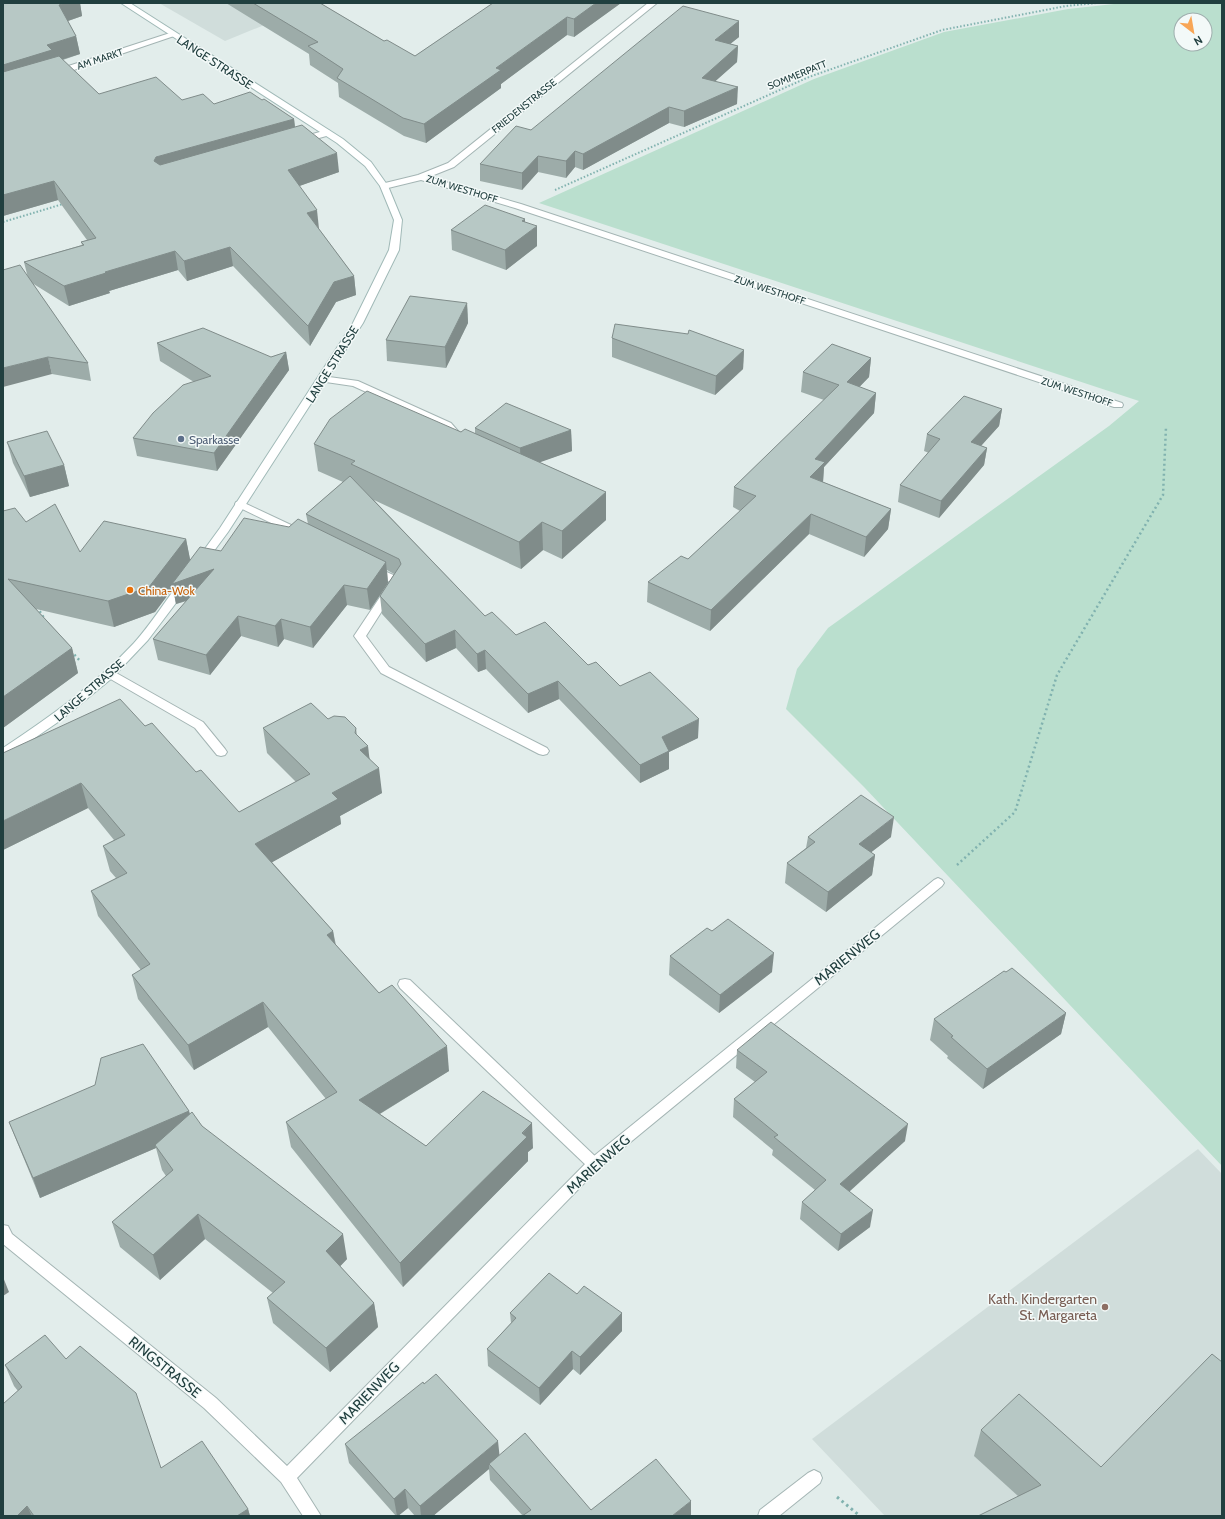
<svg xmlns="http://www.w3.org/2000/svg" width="1225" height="1519" viewBox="0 0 1225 1519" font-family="Cabin,sans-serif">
<rect width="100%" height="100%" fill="#e2edeb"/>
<g fill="#d0dddb">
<path d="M159,3H318L225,41Z"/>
<path d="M1198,1149L1222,1174V1516H885L812,1439Z"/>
</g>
<path fill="#badfce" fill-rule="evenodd" d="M1123,3H1222V1166L864,787L786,709L797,669L828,628L1109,426L1139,401L539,203L814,79L944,32L1068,9ZM1181,20H1205V44H1181Z"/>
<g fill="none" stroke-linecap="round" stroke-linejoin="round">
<g stroke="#a4b5b4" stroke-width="2">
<g id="service">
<path d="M327,130L330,131L331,133L330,135L301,143L297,140L298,138Z"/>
<path d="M322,376L358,381L451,423L464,438L459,441L455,440L443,427L353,386L319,381L317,379Z"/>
<path d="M240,501L306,532L307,534L302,537L298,536L236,506L235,504L236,502Z"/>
<path d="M373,566L400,578L401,581L366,636L389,667L547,748L549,751L547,754L543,755L539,754L381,673L354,636L390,582L369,571L368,569L369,567Z"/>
<path d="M111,670L203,722L225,749L227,752L225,755L221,756L217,755L195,728L107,677L105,674L107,671Z"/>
<path d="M405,979L410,980L599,1160L601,1164L599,1168L594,1170L589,1168L400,988L398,984L400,980Z"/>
<path d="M814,1470L820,1473L822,1478L820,1483L779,1516H758L760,1510L808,1473Z"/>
</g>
</g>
<g stroke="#a4b5b4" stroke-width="2">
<g id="minor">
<path d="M648,3H657L454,167L429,177L521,204L1122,403L1123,405L1122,407H1114L515,208L421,180L384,189L380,186L381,184L418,175L448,163Z"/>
<path d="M170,33H173L177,35L59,75H56L52,73L53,71Z"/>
<path d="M938,878L942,880L944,883L942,886L599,1168L297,1478L321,1516H303L281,1482L204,1408L3,1244V1225L8,1226L12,1234L216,1398L287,1466L589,1160L934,880Z"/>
</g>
</g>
<g stroke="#a0b9b7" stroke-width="2">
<g id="secondary">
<path d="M121,3H130L343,139L371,162L388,186L402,220L399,250L363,323L228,532L205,563H197L196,561L220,528L353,323L389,250L394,220L380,186L365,166L337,143Z"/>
<path d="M184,580L188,581L189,584L188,587L148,640L111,679L61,720L7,757L3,758V748C50,717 96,684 134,643C151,624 165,602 180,581Z"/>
</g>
</g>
<g stroke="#81b2af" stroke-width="2" stroke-dasharray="1.5 2" stroke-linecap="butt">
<path d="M555,190L809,77L942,30L1066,6L1097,3"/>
<path d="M3,222L63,204"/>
</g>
<g stroke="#81b2af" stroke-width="2.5" stroke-dasharray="2 3" stroke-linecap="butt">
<path d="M37,607L44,618"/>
<path d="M71,651L81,662"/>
<path d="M957,865L1015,812L1057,675L1163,495L1166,427"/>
</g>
<path stroke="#81b2af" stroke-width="3" stroke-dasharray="2.5 3.5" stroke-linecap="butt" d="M837,1497L860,1516"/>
<use href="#service" fill="#fff" fill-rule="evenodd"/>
<use href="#minor" fill="#fff" fill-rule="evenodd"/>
<use href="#secondary" fill="#fff" fill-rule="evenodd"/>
</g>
<g fill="#9daca9">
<path d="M3,3H80L82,16L68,21L76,36L80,54L63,60L99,94L182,100L214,104L262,100L294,119L295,127L339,172L299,186L319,229L354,276L356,295L336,302L310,346L233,266L187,281L178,270L109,291L110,293L69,306L32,283L88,363L91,381L52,374L24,262L82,245L81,242L87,240L58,200L3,216Z"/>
<path d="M226,3H320L384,41L415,56L476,15L621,3L574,37L567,35L501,84V88L426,143L404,136L339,97L338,83L310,65L309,54Z"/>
<path d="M739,21V37L730,44L738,46L737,62L715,81L737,104L684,127L669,123L583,170L575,167L566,178L538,172L522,190L480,181V164L531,130Z"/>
<path d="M525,222L537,246L506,270L452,250L451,230Z"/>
<path d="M467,303L468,323L446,368L387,361L386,340Z"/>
<path d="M612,338L744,350L743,369L715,395L612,357Z"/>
<path d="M157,343L271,357L286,352L289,370L217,471L137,456L133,438L194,382L160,361Z"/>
<path d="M871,358L869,377L859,387L876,393L874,413L824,467L823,482L891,509L888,529L864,557L809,534L710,631L647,602L648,582L688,559L740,511L733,507L734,487L824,400L801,392L803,372Z"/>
<path d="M1002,409L999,426L981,446L987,448L984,465L939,518L898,502L900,485L929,453L924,451L927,434Z"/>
<path d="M475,428L571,430L572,451L539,462L606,492V520L562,559L543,550L521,569L374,500L485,616L516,635L588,665L698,738L669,752V769L640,783L559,699L528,713L486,669L478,672L456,648L426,662L382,614L380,596L394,574L387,570L388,583L370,610L347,605L313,648L284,639L278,647L241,636L210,675L158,660L153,639L187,601L176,604L173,588L155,612L114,627L36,609L72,648L78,673L3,728V511L26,522L80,552L186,539L190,560L221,551L289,527L308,524L306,514L343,482L318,471L314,444L461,432L475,433Z"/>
<path d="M7,442L64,465L69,486L30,497L13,463Z"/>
<path d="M328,719L356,728L357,735L370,759L382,793L340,816L341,824L272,862L333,931L336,945L449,1071L380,1114L426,1146L533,1148L528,1152V1161L403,1287L291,1147L286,1122L326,1099L268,1027L194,1070L138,999L132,975L141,970L98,916L91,891L116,878L110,871L103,846L114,840L88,808L3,850L145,726L196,772L239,812L296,782L267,753L263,728Z"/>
<path d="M808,837H891L871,852L875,855L872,875L826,912L785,883L787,863L806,848Z"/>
<path d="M712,931L772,972L719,1013L669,975L670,956Z"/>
<path d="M1066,1013L1061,1034L983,1089L947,1058L948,1056L930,1040L934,1019Z"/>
<path d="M737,1050L905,1141L849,1191L870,1227L838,1251L800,1219L802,1202L815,1190L772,1155L773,1150L733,1117L734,1099L755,1082L736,1068Z"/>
<path d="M189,1111L190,1114L202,1126L347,1259L340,1266L374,1303L378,1327L330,1372L273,1323L267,1298L273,1293L205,1239L160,1280L120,1247L112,1222L166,1176L162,1170L156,1148L40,1198L17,1142L9,1122Z"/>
<path d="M510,1313L622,1331L580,1375L573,1369L540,1405L488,1366L487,1349L511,1323Z"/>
<path d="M5,1365L161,1468L248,1509L250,1516H3L18,1391L14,1386Z"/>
<path d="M981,1430L1101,1467L1222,1516L1018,1496L974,1456Z"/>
<path d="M345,1444L499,1455L591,1510L523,1516L490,1480L489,1469L433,1516H415L408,1508L398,1516H396L349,1463Z"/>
</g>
<g fill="#808c8a">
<path d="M65,3H80L82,16L62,23L59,5Z"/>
<path d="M596,3H621L574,37V19Z"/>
<path d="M567,17V35L501,84V88L426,143L424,124L496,68Z"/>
<path d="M739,21V37L715,56V40Z"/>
<path d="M76,36L80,54L54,62L3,84V65L47,45Z"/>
<path d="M738,46L737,62L701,94L702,78Z"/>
<path d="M738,87L737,104L684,127V111Z"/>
<path d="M669,107V123L583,170V154Z"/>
<path d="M294,119L296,137L160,176L154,161L156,157Z"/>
<path d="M575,151V167L566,178V161Z"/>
<path d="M337,153L339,172L291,189L288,170Z"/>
<path d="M538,156V172L522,190V173Z"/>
<path d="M54,181L58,200L3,216V195Z"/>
<path d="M317,210L319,229L307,213Z"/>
<path d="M525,219V235L537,226V246L506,270L505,250L522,221Z"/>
<path d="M230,247L233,266L187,281L184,261Z"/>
<path d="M175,251L178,270L109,291L110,293L69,306L64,286L105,272Z"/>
<path d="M354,276L356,295L336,302L310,346L308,326L334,282Z"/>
<path d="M467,303L468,323L446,368L445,347Z"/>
<path d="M744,350L743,369L715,395L716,376Z"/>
<path d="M286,352L289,370L217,471L214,453Z"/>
<path d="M48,357L52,374L3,387V368Z"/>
<path d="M871,358L869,377L845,402L847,382Z"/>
<path d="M876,393L874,413L824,467L823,482L810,477L815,459Z"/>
<path d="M1002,409L999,426L969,459L971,442Z"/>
<path d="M571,430L572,451L521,469L520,448Z"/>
<path d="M987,448L984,465L939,518L941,501Z"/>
<path d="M64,465L69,486L30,497L24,476Z"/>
<path d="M606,492V520L562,559V531Z"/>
<path d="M891,509L888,529L864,557L866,537Z"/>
<path d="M811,514L809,534L710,631L711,610Z"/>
<path d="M542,522L543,550L521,569L519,542Z"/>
<path d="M186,539L191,564L214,569L218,590L176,604L173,588L155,612L114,627L108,601Z"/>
<path d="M386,562L388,583L370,610L367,589Z"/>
<path d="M344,585L347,605L313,648L310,627Z"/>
<path d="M238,616L241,636L210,675L206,655Z"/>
<path d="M281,619L284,639L278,647L275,626Z"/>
<path d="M455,630L456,648L426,662L425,644Z"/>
<path d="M72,648L78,673L3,728V697Z"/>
<path d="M485,650L486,669L478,672L477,654Z"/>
<path d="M558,681L559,699L528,713V694Z"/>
<path d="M699,719L698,738L669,752V769L640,783V765L662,737Z"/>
<path d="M368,746L371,771L360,750Z"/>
<path d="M379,768L382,793L340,816L341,824L260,869L255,844L332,793Z"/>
<path d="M81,783L88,808L3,850V821Z"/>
<path d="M894,817L891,837L856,864L859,844Z"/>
<path d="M875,855L872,875L826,912L828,892Z"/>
<path d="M333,931L337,956L327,935Z"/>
<path d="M774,953L772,972L719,1013L720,995Z"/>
<path d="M263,1002L268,1027L194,1070L188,1045Z"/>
<path d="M1066,1013L1061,1034L983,1089L987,1069Z"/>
<path d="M447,1046L449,1071L363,1124L359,1100Z"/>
<path d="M189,1111L194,1131L155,1145L156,1148L40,1198L33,1178Z"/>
<path d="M532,1123L533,1148L528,1152V1161L403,1287L400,1263Z"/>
<path d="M908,1124L905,1141L838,1202L840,1184Z"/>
<path d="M873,1210L870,1227L838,1251L841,1234Z"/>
<path d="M198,1214L205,1239L160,1280L153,1255Z"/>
<path d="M343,1234L347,1259L331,1276L326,1251Z"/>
<path d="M3,1277L9,1292L3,1296Z"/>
<path d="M374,1303L378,1327L330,1372L326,1348Z"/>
<path d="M622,1313V1331L580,1375V1357Z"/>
<path d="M572,1351L573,1369L540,1405L539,1388Z"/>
<path d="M498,1441L500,1460L489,1464V1469L433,1516H421L420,1506Z"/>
<path d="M405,1489L408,1508L398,1516H397L394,1499Z"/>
<path d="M691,1501V1516H672Z"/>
<path d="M27,1506L32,1516H17Z"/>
<path d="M248,1509L250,1516H237Z"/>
</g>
<g fill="#b7c8c5" stroke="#808c8a">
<path d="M3,3H65L59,5L76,36L47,45L52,50L3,65Z"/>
<path d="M253,3H320L384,41L387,40L415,56L493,3H596L574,19L567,17L496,68L501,70L424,124L403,118L337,78L343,69L308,46L318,42Z"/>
<path d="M683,6L739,21L715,40L738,46L702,78L738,87L684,111L669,107L583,154L575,151L566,161L538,156L522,173L480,164L516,126L531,130Z"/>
<path d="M59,56L99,94L156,77L182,100L203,94L214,104L250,92L262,100L264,99L294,119L156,157L154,161L160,165L302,125L337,153L288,170L317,210L307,213L354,276L334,282L308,326L230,247L184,261L175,251L105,272L106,273L64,286L24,262L84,245L81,242L96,238L54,181L3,195V72Z"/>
<path d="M485,205L525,219L522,221L537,226L505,250L451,230Z"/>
<path d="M20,265L88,363L48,357L3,368V270Z"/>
<path d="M410,296L467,303L445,347L386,340Z"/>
<path d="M615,324L688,334L689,330L744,350L716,376L612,338Z"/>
<path d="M203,328L271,357L286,352L214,453L133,438L153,413L183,385L211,376L157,343Z"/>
<path d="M832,344L871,358L847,382L876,393L815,459L825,462L810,477L891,509L866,537L811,514L711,610L648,582L681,556L688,559L756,496L734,487L839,385L803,372Z"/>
<path d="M367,391L461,432L465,429L606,492L562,531L542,522L519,542L351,464L355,461L314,444L330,419Z"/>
<path d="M964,396L1002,409L971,442L987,448L941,501L900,485L940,439L927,434Z"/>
<path d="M506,403L571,430L520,448L475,428Z"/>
<path d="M47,431L64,465L24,476L7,442Z"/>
<path d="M350,476L485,616L492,612L516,635L545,622L588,665L596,662L620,686L650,672L699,719L662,737L669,751L640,765L558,681L528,694L485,650L477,654L455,630L425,644L380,596L401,564L399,559L306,514Z"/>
<path d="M55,504L80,552L104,521L186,539L149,587L108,601L8,579L72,648L3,697V511L15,508L26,522Z"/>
<path d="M244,518L289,527L298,519L386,562L367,589L344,585L310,627L281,619L275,626L238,616L206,655L153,639L214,569L172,584L200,547L221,551Z"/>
<path d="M120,699L145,726L152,723L196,772L201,770L239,812L310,774L263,728L311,703L328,719L334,716L345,717L356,728L355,733L368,746L360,750L379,768L332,793L338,799L255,844L333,931L327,935L379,993L392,985L447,1046L359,1100L426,1146L483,1091L532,1123L522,1133L527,1137L400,1263L286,1122L337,1092L263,1002L188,1045L132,975L150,964L91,891L127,873L103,846L125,835L81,783L3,821V753Z"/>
<path d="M861,795L894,817L859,844L875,855L828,892L787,863L815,842L808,837Z"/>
<path d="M728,919L774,953L720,995L670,956L707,928L712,931Z"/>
<path d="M1012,968L1066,1013L987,1069L951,1037L953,1036L934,1019L1004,971L1006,972Z"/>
<path d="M771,1022L908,1124L840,1184L873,1210L841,1234L802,1202L826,1180L774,1137L778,1135L734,1099L767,1072L737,1050Z"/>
<path d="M143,1044L189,1111L33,1178L9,1122L95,1085L101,1058Z"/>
<path d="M192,1112L202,1126L343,1234L326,1251L374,1303L326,1348L267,1298L285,1282L198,1214L153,1255L112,1222L173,1170L155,1145Z"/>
<path d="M549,1273L577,1294L584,1286L622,1313L580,1357L572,1351L539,1388L487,1349L516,1318L510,1313Z"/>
<path d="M45,1335L66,1359L80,1346L136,1393L161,1468L202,1441L248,1509L237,1516H34L27,1506L17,1516H3V1404L22,1387L5,1365Z"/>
<path d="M1212,1354L1222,1362V1516H978L1041,1485L981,1430L1019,1394L1101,1467Z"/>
<path d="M436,1374L498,1441L420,1506L405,1489L394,1499L345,1444L423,1382L424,1384Z"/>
<path d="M525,1433L591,1510L656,1459L691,1501L672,1516H522L531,1510L489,1464Z"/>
</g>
<circle fill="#5c6f8a" stroke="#f3f9f8" stroke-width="1.5" cx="181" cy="439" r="4"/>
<circle fill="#e8710a" stroke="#f3f9f8" stroke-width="1.5" cx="130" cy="590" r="4"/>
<circle fill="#8d6e63" stroke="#f3f9f8" stroke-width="1.5" cx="1105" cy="1307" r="4"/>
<g text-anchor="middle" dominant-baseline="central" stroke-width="3" stroke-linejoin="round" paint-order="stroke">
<g font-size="10" fill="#213f3f" stroke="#f3f9f8">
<text transform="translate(100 59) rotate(-18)">AM MARKT</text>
<text transform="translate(797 75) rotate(-22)">SOMMERPATT</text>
<text transform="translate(524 106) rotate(-39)">FRIEDENSTRASSE</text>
<text transform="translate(462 189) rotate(17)">ZUM WESTHOFF</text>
<text transform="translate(770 290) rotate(18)">ZUM WESTHOFF</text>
<text transform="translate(1077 392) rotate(18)">ZUM WESTHOFF</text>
</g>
<g font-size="12" fill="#213f3f" stroke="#f3f9f8">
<text transform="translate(215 62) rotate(33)">LANGE STRASSE</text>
<text transform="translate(332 364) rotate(-58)">LANGE STRASSE</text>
<text transform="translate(89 690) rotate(-41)">LANGE STRASSE</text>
</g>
<g font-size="12" fill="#4e5e75" stroke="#f3f9f8" text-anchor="start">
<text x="189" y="439">Sparkasse</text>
</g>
<g font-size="12" fill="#c56008" stroke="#f3f9f8" text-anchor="start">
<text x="138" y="590">China-Wok</text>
</g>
<g font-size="14" fill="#213f3f" stroke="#f3f9f8">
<text transform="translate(847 957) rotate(-39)">MARIENWEG</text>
<text transform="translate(598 1164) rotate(-42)">MARIENWEG</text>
<text transform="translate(165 1367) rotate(39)">RINGSTRASSE</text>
<text transform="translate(369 1393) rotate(-46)">MARIENWEG</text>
</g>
<g font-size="14" fill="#785e54" stroke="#f3f9f8" text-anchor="end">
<text x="1097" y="1299">Kath. Kindergarten<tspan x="1097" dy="16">St. Margareta</tspan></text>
</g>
</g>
<rect width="1225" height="1519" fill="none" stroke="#213f3f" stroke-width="8"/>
<g transform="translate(1193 32) rotate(149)"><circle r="19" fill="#f3f9f8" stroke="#9fafae"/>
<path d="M0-3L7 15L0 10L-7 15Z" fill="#f8a656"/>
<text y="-6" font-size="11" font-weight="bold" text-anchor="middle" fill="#213f3f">N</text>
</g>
</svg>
